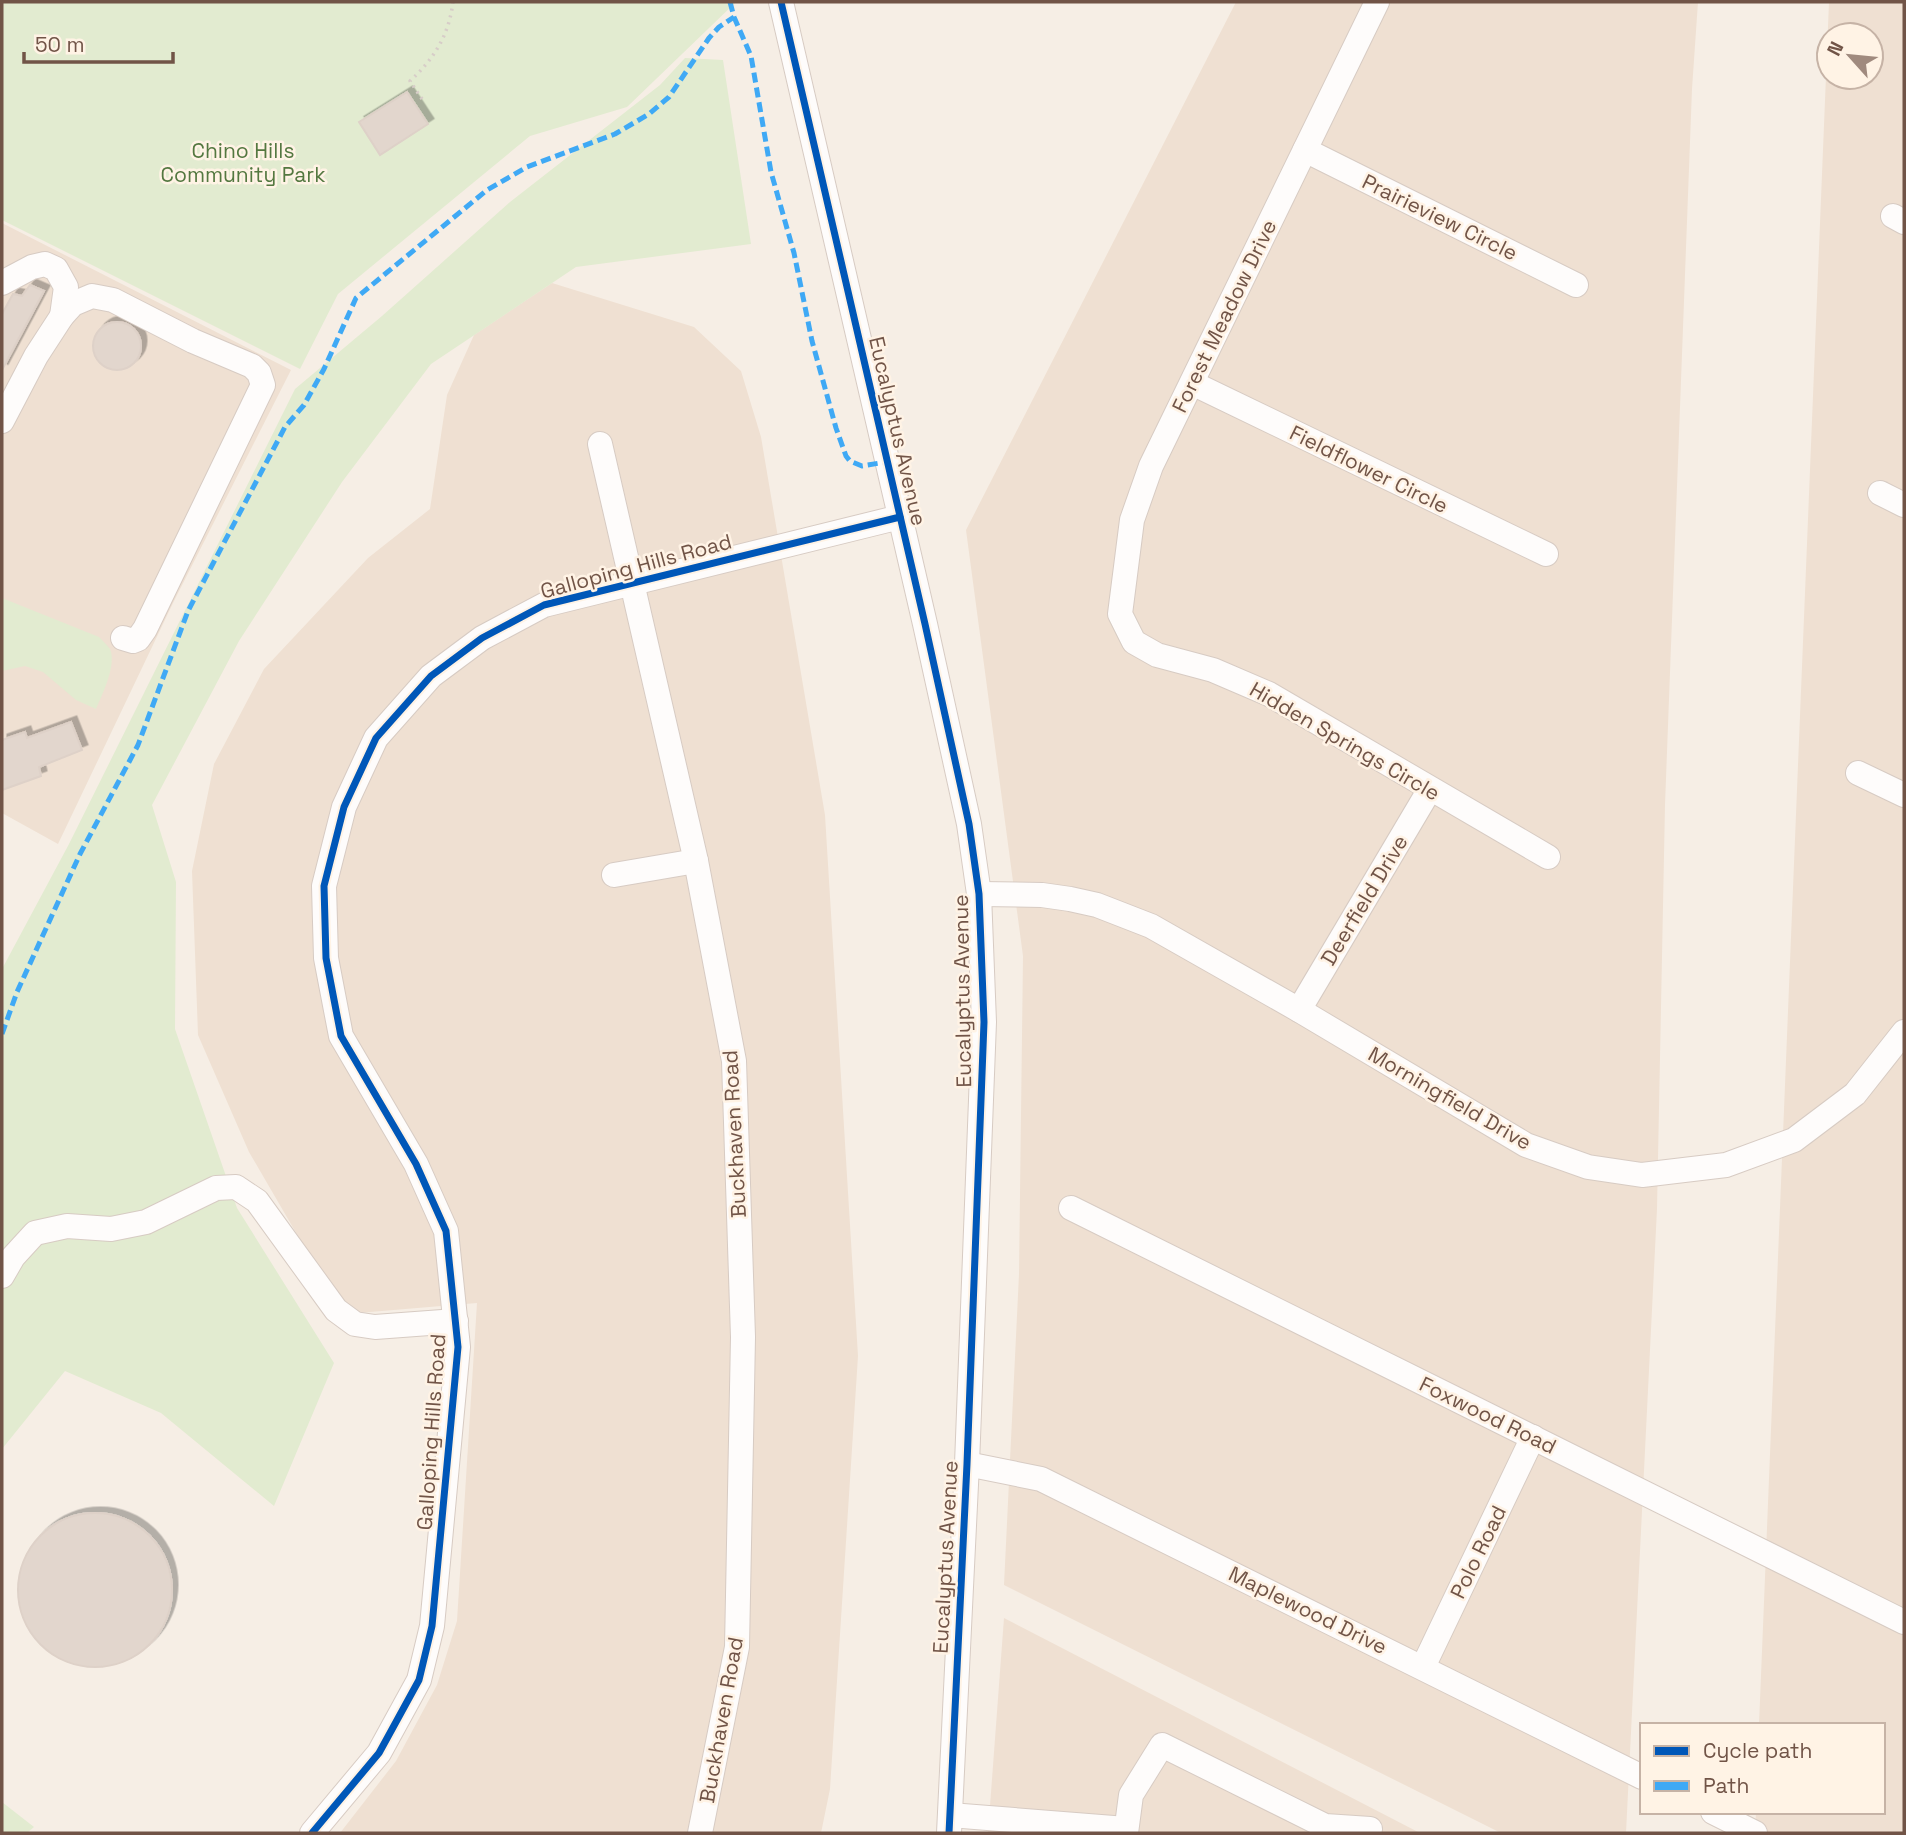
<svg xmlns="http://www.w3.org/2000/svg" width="1906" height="1835" viewBox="0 0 1906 1835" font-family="'Space Grotesk',sans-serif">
<defs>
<filter id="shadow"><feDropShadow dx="5.5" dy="-5.5" stdDeviation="0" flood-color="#0004"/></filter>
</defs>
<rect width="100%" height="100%" fill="#f6eee5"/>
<g fill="#efe0d2" fill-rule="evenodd">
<path d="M1236,2H1698L1692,89L1665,805L1657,1209L1626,1833H1501L1004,1585L1019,1274L1023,956L966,530Z"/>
<path d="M1829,2H1904V1833H1755L1756,1812H1883V1725H1759ZM1829,35H1871V77H1829Z"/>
<path d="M2,223L291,370L173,603L58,844L2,813Z"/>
<path d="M552,283L694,327L741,371L761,437L825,815L858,1356L830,1789L821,1833H340L396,1761L437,1685L457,1621L477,1303L358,1313L331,1293L249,1152L198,1035L192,871L214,764L264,669L368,558L430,509L447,395L474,335Z"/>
<path d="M1004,1618L1420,1833H988Z"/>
</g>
<g fill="#e2ebd0">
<path d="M2,2H736L627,107L530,136L338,294L300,369L2,220Z"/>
<path d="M685,58L723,60L751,244L576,267L431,364L342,482L239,641L152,805L176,882L175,1029L237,1208L334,1363L274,1506L161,1413L65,1371L2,1449V969L69,844L295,389L382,316L510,202L660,85Z"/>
<path d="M2,598L99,637C103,641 107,645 110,649C117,665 102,695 96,709L76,700L43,672L25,666L2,671Z"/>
<path d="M2,1802L34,1827L27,1833H2Z"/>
</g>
<g fill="#e2d6cd" stroke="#ded1c8" stroke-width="2" filter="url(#shadow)">
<path d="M407,92L428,124L380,155L359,122Z"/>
<path d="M30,285L44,291L2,370V314L13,294L22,296Z"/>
<circle cx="117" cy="346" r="24"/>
<path d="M71,722L82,750L39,767L41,776L2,790V740L25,732L27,738Z"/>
<circle cx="95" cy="1590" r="77"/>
</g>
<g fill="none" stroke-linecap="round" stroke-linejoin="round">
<g stroke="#d7cbc3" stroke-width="26">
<g id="minor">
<path d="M781,2L925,624L969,824L979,894L984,1022L967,1464L949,1833"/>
<path d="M1377,2L1151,466L1132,520L1120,614L1134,642L1157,655L1213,670L1269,694L1548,857"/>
<path d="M1305,150L1576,285"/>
<path d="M1893,216L1904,222"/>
<path d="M2,283L32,267L45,264L56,269L66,287L62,316"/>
<path d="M1192,383L1546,554"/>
<path d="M2,421L36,356L62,316L73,304L92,296L113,300L193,341L252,366L259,373L263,385L145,629L138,639L133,641L123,638"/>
<path d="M600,444L696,861L734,1061L743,1337L737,1647L700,1833"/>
<path d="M1880,493L1904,505"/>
<path d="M1858,773L1904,795"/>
<path d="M614,875L696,861"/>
<path d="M979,894L1042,895L1070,899L1097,905L1151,926L1299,1010L1526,1145L1588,1167L1642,1175L1726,1165L1794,1140L1855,1094L1904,1032"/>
<path d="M1299,1010L1430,789"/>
<path d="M1071,1208L1904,1622"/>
<path d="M2,1276L13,1257L35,1233L67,1226L111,1229L146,1222L216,1188L236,1187L257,1201L336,1310L355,1324L375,1327L456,1321"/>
<path d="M967,1464L1041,1479L1642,1777"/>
<path d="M1423,1667L1533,1437"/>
<path d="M1713,1812L1755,1833"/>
<path d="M950,1815L1126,1829"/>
<path d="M312,1833L379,1753L419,1680L432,1626L458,1347L446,1231L416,1164L341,1036L326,958L324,886L344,807L376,738L431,676L482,638L544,605L900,517"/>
<path d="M1126,1833L1131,1795L1162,1745L1325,1826L1370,1829"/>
</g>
</g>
<path stroke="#d7cdc8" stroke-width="3.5" stroke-dasharray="2 5" stroke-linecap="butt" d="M422,99L410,81C434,59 449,35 453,2"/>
<use href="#minor" stroke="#fefcfb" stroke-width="24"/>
<g stroke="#3fa9f5" stroke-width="5" stroke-dasharray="10 5" stroke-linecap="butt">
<path d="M730,2L734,17L751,56L771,172L794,253L812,341L836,428L846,456L850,461L862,466L886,462"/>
<path d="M2,1034L17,992L80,854L138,745L188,611L285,427L304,405L324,369L356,298L487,190L527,167L615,134L649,114L669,97L709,38L719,27L734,17"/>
</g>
<g stroke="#fff3e5" stroke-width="11">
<g id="cycleway">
<path d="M781,2L925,624L969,824L979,894L984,1022L967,1464L949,1833"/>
<path d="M312,1833L379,1753L419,1680L432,1626L458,1347L446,1231L416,1164L341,1036L326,958L324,886L344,807L376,738L431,676L482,638L544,605L900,517"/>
</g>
</g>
<use href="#cycleway" stroke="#0057b8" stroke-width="7"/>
</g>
<g text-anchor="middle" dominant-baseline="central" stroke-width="5" stroke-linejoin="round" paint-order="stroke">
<g font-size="21" fill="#547840" stroke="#fff3e5">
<text x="243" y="150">Chino Hills<tspan x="243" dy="24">Community Park</tspan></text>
</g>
<g font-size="21" fill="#715447" stroke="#fff3e5">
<text transform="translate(1440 217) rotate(26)">Prairieview Circle</text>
<text transform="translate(1224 316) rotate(-64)">Forest Meadow Drive</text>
<text transform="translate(898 431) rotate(77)">Eucalyptus Avenue</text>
<text transform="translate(1369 469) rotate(26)">Fieldflower Circle</text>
<text transform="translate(636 566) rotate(-15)">Galloping Hills Road</text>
<text transform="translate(1345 741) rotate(30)">Hidden Springs Circle</text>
<text transform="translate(1364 900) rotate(-59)">Deerfield Drive</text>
<text transform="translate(962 991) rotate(-91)">Eucalyptus Avenue</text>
<text transform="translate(1450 1098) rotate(30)">Morningfield Drive</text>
<text transform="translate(734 1134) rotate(-93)">Buckhaven Road</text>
<text transform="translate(1488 1415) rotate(26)">Foxwood Road</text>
<text transform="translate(431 1432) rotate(-86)">Galloping Hills Road</text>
<text transform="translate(1478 1552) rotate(-64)">Polo Road</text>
<text transform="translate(945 1557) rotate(-87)">Eucalyptus Avenue</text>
<text transform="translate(1308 1610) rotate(26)">Maplewood Drive</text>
<text transform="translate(721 1720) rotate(-80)">Buckhaven Road</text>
</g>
</g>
<rect width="1906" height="1835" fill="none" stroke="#715447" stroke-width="7"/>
<rect x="1640" y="1723" width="245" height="91" fill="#fff3e5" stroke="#c6b3a6" stroke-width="2"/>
<rect x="1654" y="1746" width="35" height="10" fill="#0057b8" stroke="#c6b3a6" stroke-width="2"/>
<text x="1703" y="1758" font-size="21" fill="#715447">Cycle path</text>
<rect x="1654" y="1781" width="35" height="10" fill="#3fa9f5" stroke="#c6b3a6" stroke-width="2"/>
<text x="1703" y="1793" font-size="21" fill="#715447">Path</text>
<g transform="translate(1850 56) rotate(297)"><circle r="33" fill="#fff3e5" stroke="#c6b3a6" stroke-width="2"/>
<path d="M0-5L12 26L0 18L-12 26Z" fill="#a08a7e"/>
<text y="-10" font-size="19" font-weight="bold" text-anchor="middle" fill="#715447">N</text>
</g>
<path d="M24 52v10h149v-10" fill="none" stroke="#715447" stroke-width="3.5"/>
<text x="35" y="52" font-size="21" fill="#715447" stroke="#fff3e5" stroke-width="5" paint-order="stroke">50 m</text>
</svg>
